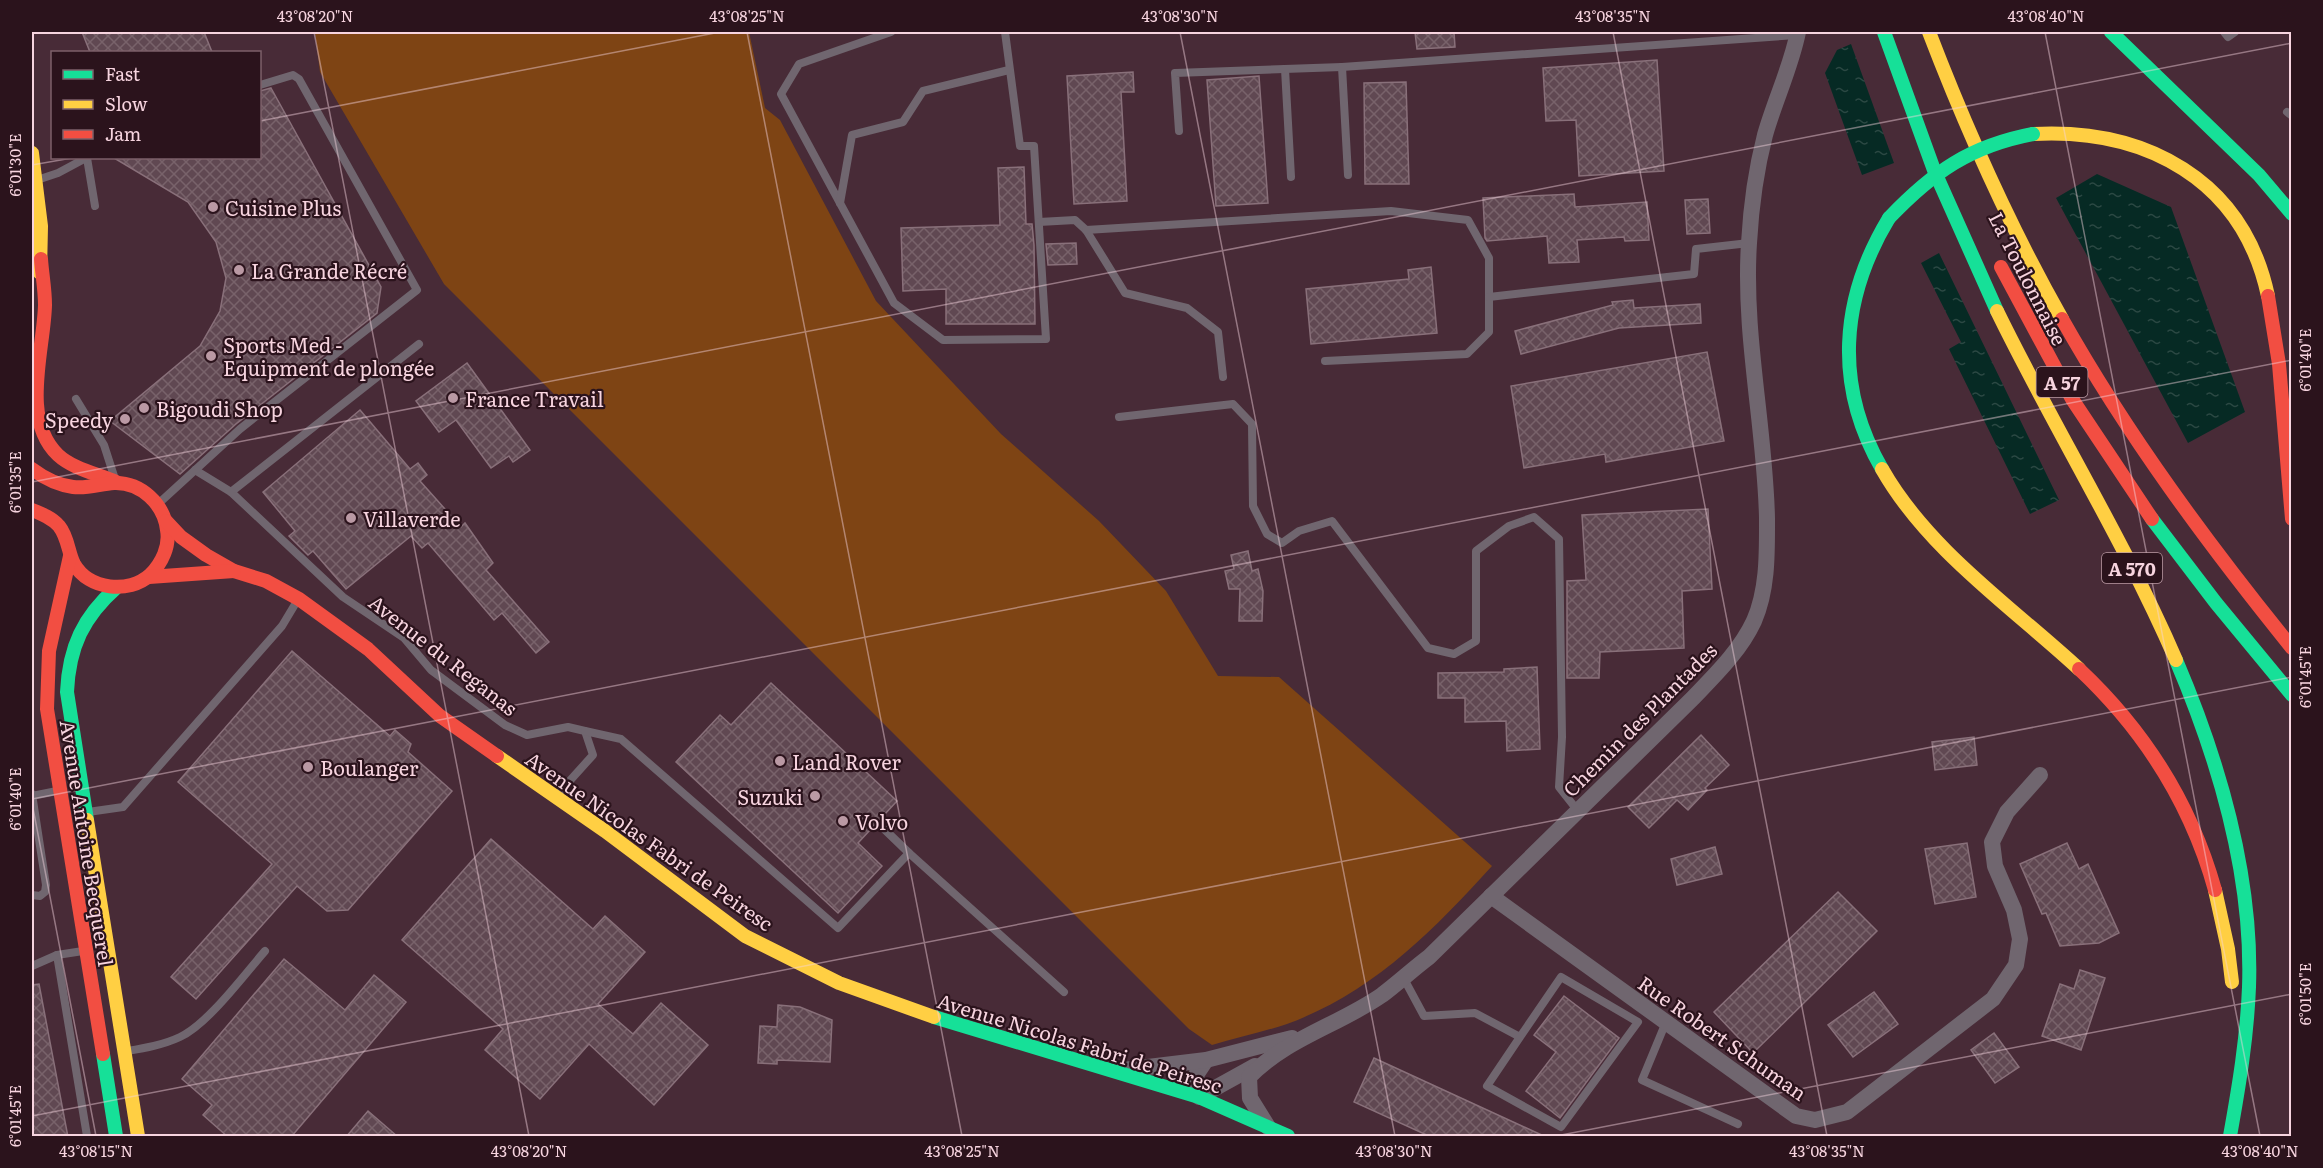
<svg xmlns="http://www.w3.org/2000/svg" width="2323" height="1168" viewBox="0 0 2323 1168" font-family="Literata,serif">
<defs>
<pattern id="water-ripples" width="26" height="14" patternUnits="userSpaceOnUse" patternTransform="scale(1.5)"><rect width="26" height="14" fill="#062a24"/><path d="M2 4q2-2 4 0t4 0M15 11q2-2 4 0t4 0" fill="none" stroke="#2b4843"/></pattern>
<pattern id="building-cross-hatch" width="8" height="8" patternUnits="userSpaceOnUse" patternTransform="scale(1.5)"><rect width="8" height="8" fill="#604852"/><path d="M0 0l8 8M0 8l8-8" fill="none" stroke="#78626a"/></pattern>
</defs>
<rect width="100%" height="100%" fill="#482b37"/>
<path fill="#7e4414" d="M315,32H749L765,108L780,120L876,301L1001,434L1099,521L1166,591L1218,676L1279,677L1492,866C1432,932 1372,993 1287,1024C1262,1032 1236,1038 1212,1045L1189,1029L444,284L320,72Z"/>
<g fill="url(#water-ripples)">
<path d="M1851,44L1894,163L1862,175L1825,73L1837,50Z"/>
<path d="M2097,174L2171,207L2245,412L2188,443L2056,198Z"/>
<path d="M1939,253L2059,500L2030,514L1949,349L1961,342L1921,263Z"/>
</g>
<g fill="url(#building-cross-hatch)" stroke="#89707a" stroke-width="1.5">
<path d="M82,32H204L212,52H90Z"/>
<path d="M1415,32H1454L1455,47L1417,49Z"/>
<path d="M1657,60L1664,171L1579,176L1576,120L1546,121L1543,68Z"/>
<path d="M1133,72L1134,92H1121L1127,201L1074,204L1067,76Z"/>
<path d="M1259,76L1268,203L1216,206L1207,80Z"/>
<path d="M1406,82L1409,184H1365L1364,83Z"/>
<path d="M271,88L381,287L377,313L236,424L180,474L110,421L200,346L220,311L226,278L216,242L188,202L114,158H260V91Z"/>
<path d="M1024,167L1026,224H1032L1034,245L1035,324H946V289L903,291L901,228L1000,225L998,168Z"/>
<path d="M1574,194L1575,207L1647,202L1649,240L1625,241L1624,237L1577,240L1579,262L1549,263L1547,236L1487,241L1485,238L1483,198Z"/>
<path d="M1708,199L1710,233L1687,234L1685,200Z"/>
<path d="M1076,243L1077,264L1048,265L1046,244Z"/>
<path d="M1431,267L1437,333L1311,344L1306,289L1409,279L1408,270Z"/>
<path d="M1633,300L1634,308L1700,304L1701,323L1619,328L1521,354L1515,331L1613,305L1612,302Z"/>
<path d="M1707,352L1724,441L1606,462L1605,454L1524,468L1511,386Z"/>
<path d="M467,363L530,450L513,462L509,456L491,468L456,420L439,432L416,401Z"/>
<path d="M360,410L410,469L418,463L427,475L420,481L461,527L465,523L493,563L486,570L549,642L536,653L502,613L494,620L428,543L422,548L411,536L346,589L313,551L308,555L289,536L295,531L263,492Z"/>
<path d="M1708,509L1712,589L1682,591L1684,648L1600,652L1599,678H1567V581L1586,580L1582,515Z"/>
<path d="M1248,551L1252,571L1258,569L1263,591L1262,621H1239L1240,589H1229L1225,571L1234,569L1231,555Z"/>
<path d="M292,651L390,736L395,730L411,744L408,752L452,791L348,910L327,911L297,886L196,999L171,977L272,864L178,782Z"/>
<path d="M1537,667L1540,749L1507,751L1506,721L1465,722V698H1438V673L1504,672V669Z"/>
<path d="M771,683L897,801L858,843L882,866L838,913L676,762L720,715L731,725Z"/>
<path d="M1701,735L1729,765L1705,788L1707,790L1688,810L1677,800L1649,828L1628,807Z"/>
<path d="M1974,737L1977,765L1935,770L1932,742Z"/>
<path d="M491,839L593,929L605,916L645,952L598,1004L633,1034L661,1003L708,1045L654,1105L589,1044L540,1099L485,1050L503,1029L402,940Z"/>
<path d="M1967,843L1976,897L1935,904L1925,849Z"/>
<path d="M2067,843L2079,869L2088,864L2119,933L2099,943L2060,946L2046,913L2042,914L2020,864Z"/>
<path d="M1715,847L1722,874L1677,885L1671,859Z"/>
<path d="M1838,892L1877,931L1753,1053L1714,1012Z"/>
<path d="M284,959L345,1010L374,975L406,1002L291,1137H228L203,1115L212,1105L182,1079Z"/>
<path d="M2080,970L2105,978L2081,1050L2042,1036L2060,984L2074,989Z"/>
<path d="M39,984L68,1137H32V985Z"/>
<path d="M1874,992L1898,1024L1853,1057L1828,1025Z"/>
<path d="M1564,996L1619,1038L1560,1118L1526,1091L1556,1052L1534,1035Z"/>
<path d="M778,1005L800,1007L832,1020L830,1062L777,1060V1064L758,1063L760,1026L777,1027Z"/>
<path d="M1994,1033L2019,1067L1995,1083L1971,1050Z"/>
<path d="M1374,1058L1546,1137H1431L1354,1102Z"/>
<path d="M368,1111L398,1137H346Z"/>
</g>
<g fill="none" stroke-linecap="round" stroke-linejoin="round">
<g stroke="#70666f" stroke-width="8">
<path d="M891,32L799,64L781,94L894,303L943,340L1046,339L1034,146H1020L1005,32"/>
<path d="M2224,32L2228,37L2235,32"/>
<path d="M1285,69L1291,177"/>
<path d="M2287,112L2292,116"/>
<path d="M1179,131L1175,73L1342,67"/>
<path d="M87,158L95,206"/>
<path d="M1348,175L1342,67L1797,35"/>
<path d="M37,180L58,173L86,158"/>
<path d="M840,203L852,135L903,122L923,91L1009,70"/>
<path d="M1039,222L1075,220L1086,230L1125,293L1187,308L1218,332L1223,377"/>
<path d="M1086,230L1391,211L1468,220L1489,258V332L1467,354L1325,361"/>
<path d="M1489,297L1694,274L1696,249L1749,243"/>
<path d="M419,344L231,492L343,597L404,638L431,670L505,725L527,735L568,727L585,731L593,755L556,796"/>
<path d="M76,399L104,445L114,476"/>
<path d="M1119,417L1233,404L1252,424L1253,506L1267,534L1282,543L1299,531L1332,521L1428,648L1454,654L1476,641V551L1509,526L1534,517L1559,539L1562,737L1559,787L1578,811"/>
<path d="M195,470L231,492"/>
<path d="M158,504L240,429L417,290L299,79L293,75L260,85"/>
<path d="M585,731L621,739L838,928L909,853L1064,992"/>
<path d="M32,794L46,885L45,892L40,896L32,895"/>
<path d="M32,796L57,791"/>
<path d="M88,812L123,807L282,626L297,601"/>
<path d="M882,827L909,853"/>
<path d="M57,955L87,1136"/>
<path d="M32,966L57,955L83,951"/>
<path d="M1403,977L1424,1016L1475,1013L1520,1037L1487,1086L1561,1127L1638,1022L1561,977L1520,1037"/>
<path d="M1666,1022L1642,1080L1738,1124"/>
<path d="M127,1051C145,1048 163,1045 180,1037C208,1024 244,975 265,951"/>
</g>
<g stroke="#70666f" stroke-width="16">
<path d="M1491,896L1796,1116L1815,1120L1847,1112L1993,999L2016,965L2020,939L2014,910L1995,866L1992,842L2007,812L2040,775"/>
<path d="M1206,1060L1196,1075L1199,1097L1255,1066"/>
<path d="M1123,1070L1206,1060L1292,1038"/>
<path d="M1268,1127L1250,1098L1249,1077C1287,1038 1339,1025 1382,995C1398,983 1413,969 1429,957L1692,699C1715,675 1740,651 1754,621C1768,589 1767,552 1767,518C1765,426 1743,335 1749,243C1751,207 1756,170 1765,135C1775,100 1791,67 1798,32"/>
</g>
<g stroke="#16e098" stroke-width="14">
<path d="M1884,32L1934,170L1997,311"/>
<path d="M2111,32L2259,175L2292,214"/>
<path d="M1882,469C1834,386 1840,299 1889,218"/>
<path d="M2152,519L2216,603L2292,695"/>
<path d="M2176,660C2219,761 2253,875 2249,987C2247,1038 2239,1086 2230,1136"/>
<path d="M87,820L67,692C69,647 83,617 117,587"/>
<path d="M934,1017L1199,1097L1288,1136"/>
<path d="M103,1054L116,1136"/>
</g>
<g stroke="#ffcf43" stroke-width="14">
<path d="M1929,32C1967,131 2010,227 2062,319"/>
<path d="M2033,134C2145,128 2243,179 2268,296"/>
<path d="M32,153L41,226L40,273"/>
<path d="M1997,311C2054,428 2124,540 2176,660"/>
<path d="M1882,469C1928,550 2012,607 2079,669"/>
<path d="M497,756L605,831L745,936L839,983L934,1017"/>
<path d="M87,820L138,1136"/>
<path d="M2215,890L2228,949L2232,982"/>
</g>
<g stroke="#f24e42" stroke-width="14">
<path d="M41,259C42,274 45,289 45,305C44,350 20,419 58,455C73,469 98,474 116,482"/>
<path d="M2001,267L2072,399L2152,519"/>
<path d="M2268,296L2279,364L2292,519"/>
<path d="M2062,319C2128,436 2208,544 2292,648"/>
<path d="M32,469C44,478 58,485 73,487C87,489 100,484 114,483C141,482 164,504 167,530C170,546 162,563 150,575C129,594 89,590 74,564C68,552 68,537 59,526C52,518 42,514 32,510"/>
<path d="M166,521L181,537L206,555L234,571L266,581L299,599L368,649L440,716L497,756"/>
<path d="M70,556L49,651L47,709L103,1054"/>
<path d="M149,577L234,571"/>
<path d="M2079,669C2144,730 2191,804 2215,890"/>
</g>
<path stroke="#16e098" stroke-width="14" d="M1889,218C1933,172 1970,146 2033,134"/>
</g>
<path fill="none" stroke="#f7d4df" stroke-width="1.5" stroke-opacity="0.45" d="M314,32L529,1136M747,32L962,1136M1180,32L1395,1136M1613,32L1827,1136M2045,32L2260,1136M260,121L720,32M32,165L72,158M32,482L2292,43M32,799L2292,360M32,803L96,1136M32,1116L2292,677M1556,1136L2292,994"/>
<g fill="#ba99a4" stroke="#2b131c" stroke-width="2">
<circle cx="213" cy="207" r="6"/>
<circle cx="239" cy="270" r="6"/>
<circle cx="211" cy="356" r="6"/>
<circle cx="453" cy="398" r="6"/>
<circle cx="144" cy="408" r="6"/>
<circle cx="125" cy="419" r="6"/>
<circle cx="351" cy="518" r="6"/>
<circle cx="780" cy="761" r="6"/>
<circle cx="308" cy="767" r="6"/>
<circle cx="815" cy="796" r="6"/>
<circle cx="843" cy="821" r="6"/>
</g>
<g text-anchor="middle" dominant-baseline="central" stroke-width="4.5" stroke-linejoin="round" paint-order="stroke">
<g fill="#2b131c" stroke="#ba9aa4" stroke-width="1.5">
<rect x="2036.5" y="367" width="51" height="30" rx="4.5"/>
<rect x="2102" y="553" width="60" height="30" rx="4.5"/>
</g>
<g font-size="18" font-weight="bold" fill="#f7d4df">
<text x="2062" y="382">A 57</text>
<text x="2132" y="568">A 570</text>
</g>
<g font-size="20" fill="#f7d4df" stroke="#2b131c" text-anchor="start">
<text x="225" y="207">Cuisine Plus</text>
<text x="251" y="270">La Grande Récré</text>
<text x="223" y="344">Sports Med -<tspan x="223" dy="23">Equipment de plongée</tspan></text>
<text x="465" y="398">France Travail</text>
<text x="156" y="408">Bigoudi Shop</text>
<text x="113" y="419" text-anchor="end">Speedy</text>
<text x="363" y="518">Villaverde</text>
<text x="792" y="761">Land Rover</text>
<text x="320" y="767">Boulanger</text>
<text x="803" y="796" text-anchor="end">Suzuki</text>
<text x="855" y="821">Volvo</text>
</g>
<g font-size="20" fill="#f7d4df" stroke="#2b131c">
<text transform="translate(2029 278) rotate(63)">La Toulonnaise</text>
<text transform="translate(444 654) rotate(38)">Avenue du Reganas</text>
<text transform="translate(1639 719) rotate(-45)">Chemin des Plantades</text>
<text transform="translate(650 840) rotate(35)">Avenue Nicolas Fabri de Peiresc</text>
<text transform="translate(88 843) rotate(81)">Avenue Antoine Becquerel</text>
<text transform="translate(1723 1037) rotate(35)">Rue Robert Schuman</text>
<text transform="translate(1080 1042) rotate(17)">Avenue Nicolas Fabri de Peiresc</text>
</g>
</g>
<rect width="2323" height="1168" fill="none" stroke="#2b131c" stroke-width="66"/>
<rect x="51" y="51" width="210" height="108" fill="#2b131c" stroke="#7d606a" stroke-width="1.5"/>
<rect x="63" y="70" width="30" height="9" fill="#16e098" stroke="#7d606a" stroke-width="1.5"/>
<text x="105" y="81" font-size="18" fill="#f7d4df">Fast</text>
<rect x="63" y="100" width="30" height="9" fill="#ffcf43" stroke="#7d606a" stroke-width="1.5"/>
<text x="105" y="111" font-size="18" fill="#f7d4df">Slow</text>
<rect x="63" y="130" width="30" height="9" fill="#f24e42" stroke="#7d606a" stroke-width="1.5"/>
<text x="105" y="141" font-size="18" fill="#f7d4df">Jam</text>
<rect x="33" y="33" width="2257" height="1102" fill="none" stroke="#f7d4df" stroke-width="2"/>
<g font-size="15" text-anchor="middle" fill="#f7d4df">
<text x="315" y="22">43°08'20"N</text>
<text x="747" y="22">43°08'25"N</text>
<text x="1180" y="22">43°08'30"N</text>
<text x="1613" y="22">43°08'35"N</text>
<text x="2046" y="22">43°08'40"N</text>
<text transform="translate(16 165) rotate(-90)" y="5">6°01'30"E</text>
<text transform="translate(2306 360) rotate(-90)" y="5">6°01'40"E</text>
<text transform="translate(16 482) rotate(-90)" y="5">6°01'35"E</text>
<text transform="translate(2306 677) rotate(-90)" y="5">6°01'45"E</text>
<text transform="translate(16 799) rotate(-90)" y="5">6°01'40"E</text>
<text transform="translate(2306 994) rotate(-90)" y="5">6°01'50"E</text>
<text transform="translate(16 1116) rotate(-90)" y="5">6°01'45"E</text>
<text x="96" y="1157">43°08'15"N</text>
<text x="529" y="1157">43°08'20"N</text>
<text x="962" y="1157">43°08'25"N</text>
<text x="1394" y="1157">43°08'30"N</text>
<text x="1827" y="1157">43°08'35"N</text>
<text x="2260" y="1157">43°08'40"N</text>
</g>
</svg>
